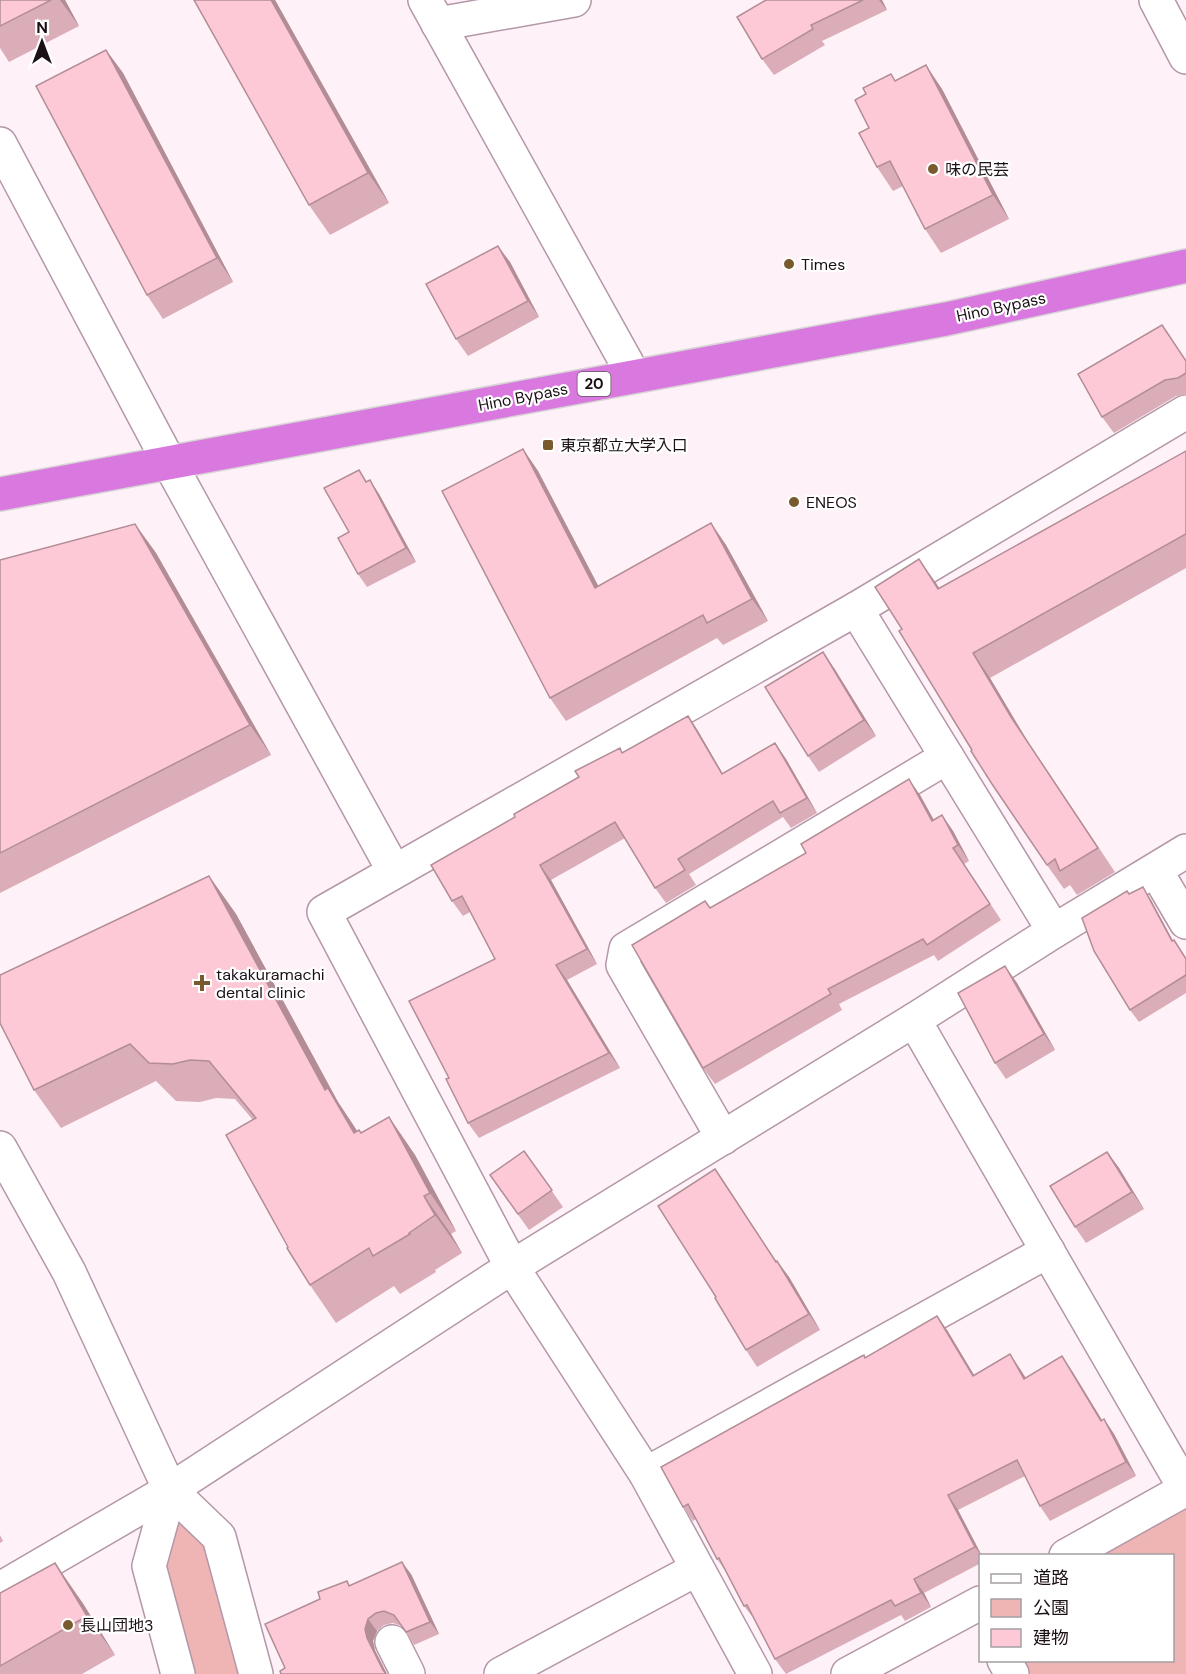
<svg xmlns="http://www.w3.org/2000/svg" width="1186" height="1674" viewBox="0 0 1186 1674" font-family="'DM Sans','Noto Sans JP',sans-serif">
<rect width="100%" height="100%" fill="#fef1f8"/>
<g fill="#eeb5b4">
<path d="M170,1490L219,1537L256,1674H178L149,1566Z"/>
<path d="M1186,1490V1674H1012L1004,1661L1172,1660V1556L1066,1555Z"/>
</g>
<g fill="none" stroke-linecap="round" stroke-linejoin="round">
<g stroke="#b497a8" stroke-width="36">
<g id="minor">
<path d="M425,0L634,376"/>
<path d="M1156,0L1186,57"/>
<path d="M438,24L574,0"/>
<path d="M0,144L170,464L394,871"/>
<path d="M856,609L1054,931"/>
<path d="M1156,871L1186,922"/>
<path d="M914,1020L1186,1490"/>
<path d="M723,1138L623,965L626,949L947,757"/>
<path d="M0,1148L69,1272L170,1490L219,1537L256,1674"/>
<path d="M646,1474L1048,1251"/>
<path d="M170,1490L149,1566L178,1674"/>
<path d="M1066,1556L1186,1489"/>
<path d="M0,1589L170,1490L512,1267L914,1020L1054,931L1186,851"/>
<path d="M392,1642L408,1674"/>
<path d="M1004,1660L1012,1674"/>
<path d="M501,1674L697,1569"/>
<path d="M755,1674L646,1474L512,1267L324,912L856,609L1186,412"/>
<path d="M848,1674L980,1603"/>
</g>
</g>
<g stroke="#d6d4d5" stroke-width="36">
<path id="highway" d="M0,494L946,319L1186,266"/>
</g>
<use href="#minor" stroke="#fff" stroke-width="33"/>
<use href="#highway" stroke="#d979df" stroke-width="33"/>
</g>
<g fill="#daadb8">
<path d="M0,0H65L79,26L9,62L0,48Z"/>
<path d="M194,0H275L389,203L330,235L309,205Z"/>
<path d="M766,0H882L887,10L822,41L825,45L774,75L762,59Z"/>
<path d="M106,50L123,73L233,282L163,319L147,295Z"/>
<path d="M896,81L942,89L1009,219L941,253L925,229L903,186L893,191L877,167L869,128Z"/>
<path d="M510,262L539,317L468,356L456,339Z"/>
<path d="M1162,325L1186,360V395L1176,396L1114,433L1102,417Z"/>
<path d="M523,449L538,471L598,586L711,523L726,545L768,621L723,645L717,638L566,721L550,698Z"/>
<path d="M1186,451V568L990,678L1028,742L1115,872L1077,895L1070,885L1064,889L1047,865L972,750L902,629L939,588Z"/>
<path d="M367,481L379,494L416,562L367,587L358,574L349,532Z"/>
<path d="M135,524L156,553L271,755L0,893V560Z"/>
<path d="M834,668L876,736L819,772L808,756Z"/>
<path d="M688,716L698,731L723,774L775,743L786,759L817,813L791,828L783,817L689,874L696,885L666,903L655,888L625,838L551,880L597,964L567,980L620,1068L479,1138L468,1123L449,1078L495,959L470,912L463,916L452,901L515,817L623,753Z"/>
<path d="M920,795L934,820L942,815L953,831L969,861L964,864L1001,920L938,961L934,955L839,1004L842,1010L715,1084L703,1068L710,908Z"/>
<path d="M209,876L236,914L338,1102L357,1131L361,1133L389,1117L415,1155L456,1231L451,1234L462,1253L435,1270L436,1272L400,1294L394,1286L336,1323L310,1285L288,1247L253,1120L235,1099L216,1098L200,1102L176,1101L156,1081L61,1128L34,1090Z"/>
<path d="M1129,894L1151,900L1173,941L1174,940L1186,958V993L1139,1022L1130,1010Z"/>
<path d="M1005,966L1017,983L1055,1050L1006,1079L995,1063Z"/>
<path d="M524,1151L563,1207L529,1230L490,1175Z"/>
<path d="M1107,1152L1119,1168L1144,1209L1086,1243L1075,1227Z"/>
<path d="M726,1185L776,1262L777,1261L789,1277L820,1330L757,1367L746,1350L716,1297Z"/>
<path d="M947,1330L974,1375L1010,1354L1026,1378L1072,1371L1102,1420L1104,1419L1114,1434L1136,1476L1050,1521L1040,1506L1025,1476L958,1510L982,1556H981V1563L924,1593L931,1607L905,1621L901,1615L786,1674L775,1659L755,1620L744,1606L727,1573L717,1559L696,1519L693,1521L683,1507L865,1358Z"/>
<path d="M0,1535L3,1541L0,1543Z"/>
<path d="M411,1574L439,1634L414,1645L402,1626L393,1623L384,1625L377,1631L373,1641L375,1650L320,1599L347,1581L350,1586Z"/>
<path d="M0,1593L82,1602L115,1655L82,1674H0Z"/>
</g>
<g fill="#b28d96">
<path d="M60,0H65L79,26Z"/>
<path d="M271,0H275L389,203L368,173Z"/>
<path d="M879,0H882L887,10Z"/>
<path d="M106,50L123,73L233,282L217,258Z"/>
<path d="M926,65L942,89L1009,219L993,195Z"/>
<path d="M498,246L510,262L539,317L528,301Z"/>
<path d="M523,449L538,471L611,610L595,588Z"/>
<path d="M370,480L379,494L416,562L406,548Z"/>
<path d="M711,523L726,545L768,621L752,599Z"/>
<path d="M135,524L156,553L271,755L250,725Z"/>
<path d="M919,559L936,583L955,613L938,589Z"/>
<path d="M823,652L834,668L876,736L864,720Z"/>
<path d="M973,653L990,678L1028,742L1115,872L1011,717Z"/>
<path d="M688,716L698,731L732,790L722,774Z"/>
<path d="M775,743L786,759L817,813L807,798Z"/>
<path d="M909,779L920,795L943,837L932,821Z"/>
<path d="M942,815L953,831L969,861L958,845Z"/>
<path d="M540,865L551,880L597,964L587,949Z"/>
<path d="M209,876L236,914L338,1102L354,1126L380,1171L325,1090Z"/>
<path d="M1143,887L1151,900L1180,954L1172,941Z"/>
<path d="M556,965L567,980L620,1068L609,1053Z"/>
<path d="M1005,966L1017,983L1055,1050L1044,1034Z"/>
<path d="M389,1117L415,1155L456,1231L430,1193Z"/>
<path d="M1107,1152L1119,1168L1144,1209L1132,1192Z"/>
<path d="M715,1169L726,1185L787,1278L776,1262Z"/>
<path d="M424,1196L451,1234L462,1253L435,1215Z"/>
<path d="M777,1261L789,1277L820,1330L809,1314Z"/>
<path d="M937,1316L947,1330L983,1390L973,1376Z"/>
<path d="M1010,1354L1020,1369L1035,1393L1024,1379Z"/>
<path d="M1062,1356L1072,1371L1111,1435L1101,1421Z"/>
<path d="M1104,1419L1114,1434L1136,1476L1126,1462Z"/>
<path d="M948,1495L958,1510L982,1556L975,1547Z"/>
<path d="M402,1562L411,1574L439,1634L430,1622Z"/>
<path d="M55,1563L82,1602L115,1655L87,1616Z"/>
<path d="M914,1579L924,1593L931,1607L921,1593Z"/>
<path d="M368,1619L377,1631L373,1641L375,1650L387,1674H385L367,1638L365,1629Z"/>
</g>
<g fill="#fec9d6" stroke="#b28d96" stroke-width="1.5">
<path d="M0,0H51L0,26Z"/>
<path d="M194,0H271L368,173L309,205Z"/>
<path d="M766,0H863L811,25L813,29L762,59L737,17Z"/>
<path d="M106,50L217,258L147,295L36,86Z"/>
<path d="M926,65L993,195L925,229L890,161L877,167L859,133L869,128L855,100L866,94L863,88L891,74L895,81Z"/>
<path d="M498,246L528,301L456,339L426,284Z"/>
<path d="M1162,325L1186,361V373L1178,378L1165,380L1102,417L1078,374Z"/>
<path d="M523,449L595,588L711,523L752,599L707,623L703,615L550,698L442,491Z"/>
<path d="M1186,451V534L973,653L1011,717L1098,848L1060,871L1055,859L1047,865L992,784L971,751L972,750L899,631L902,629L875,587L919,559L938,589Z"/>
<path d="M359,470L366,482L370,480L406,548L358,574L338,538L349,532L324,488Z"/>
<path d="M135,524L250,725L0,853V560Z"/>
<path d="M823,652L864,720L808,756L765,687Z"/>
<path d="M688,716L722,774L775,743L807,798L780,813L773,801L678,859L685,870L655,888L615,822L540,865L587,949L556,965L609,1053L468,1123L446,1079L449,1078L409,1001L495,959L462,896L452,901L431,865L515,817L514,814L579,777L575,771L620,748L622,753Z"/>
<path d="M909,779L932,821L942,815L958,845L953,848L990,904L927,945L923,939L828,989L831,994L703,1068L632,945L705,901L710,908L806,853L801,844Z"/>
<path d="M209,876L325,1090L328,1088L354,1133L359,1130L361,1133L389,1117L430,1193L424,1196L435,1215L409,1233L410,1234L373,1256L369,1248L310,1285L287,1248L288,1247L226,1135L256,1118L209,1061L190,1060L173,1064L149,1063L130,1044L34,1090L0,1023V975Z"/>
<path d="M1143,887L1172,941L1174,940L1186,959V975L1130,1010L1094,951L1082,918L1127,891L1129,894Z"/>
<path d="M1005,966L1044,1034L995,1063L958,993Z"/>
<path d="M524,1151L552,1190L518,1214L490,1175Z"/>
<path d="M1107,1152L1132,1192L1075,1227L1050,1186Z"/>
<path d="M715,1169L776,1262L777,1261L809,1314L746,1350L715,1298L716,1297L658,1206Z"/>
<path d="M937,1316L973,1376L1010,1354L1024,1379L1062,1356L1101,1421L1104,1419L1126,1462L1040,1506L1017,1460L948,1495L975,1547L914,1579L921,1593L895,1606L891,1600L775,1659L747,1605L744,1606L719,1558L717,1559L688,1504L683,1507L661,1467L860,1357L864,1355L865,1358Z"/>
<path d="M402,1562L430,1622L406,1632L394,1615L384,1611L376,1613L368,1619L365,1629L367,1638L383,1670L386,1674H281L280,1671L285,1668L265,1624L320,1599L318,1592L347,1581L349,1586Z"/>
<path d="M55,1563L87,1616L0,1666V1593Z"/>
</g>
<g fill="#795a2f" stroke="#fff" stroke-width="2">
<circle cx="933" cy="169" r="6"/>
<circle cx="789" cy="264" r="6"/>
<rect x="542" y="439" width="12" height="12" rx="3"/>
<circle cx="794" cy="502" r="6"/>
<path d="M199 974h6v6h6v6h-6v6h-6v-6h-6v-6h6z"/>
<circle cx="68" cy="1625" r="6"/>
</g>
<g text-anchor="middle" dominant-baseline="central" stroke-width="4.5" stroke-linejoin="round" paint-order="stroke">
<rect fill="#fff" stroke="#5f585c" stroke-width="1.5" x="577.5" y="372" width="33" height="24" rx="4.5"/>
<g font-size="15" font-weight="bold" fill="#1b1016">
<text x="594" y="384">20</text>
</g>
<g font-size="16" fill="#1b1016" stroke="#fff" text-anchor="start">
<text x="945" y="169">味の民芸</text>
<text x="801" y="264">Times</text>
<text x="560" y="445">東京都立大学入口</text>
<text x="806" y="502">ENEOS</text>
<text x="216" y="974">takakuramachi<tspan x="216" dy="18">dental clinic</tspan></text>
<text x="80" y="1625">長山団地3</text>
</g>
<g font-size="16" fill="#1b1016" stroke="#fff">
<text transform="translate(1001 307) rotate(-12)">Hino Bypass</text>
<text transform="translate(523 397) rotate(-11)">Hino Bypass</text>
</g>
</g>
<rect x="979" y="1554" width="195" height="108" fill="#ffffff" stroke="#a49fa2" stroke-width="1.5"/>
<rect x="991" y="1574" width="30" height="9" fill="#ffffff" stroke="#a49fa2" stroke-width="1.5"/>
<text x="1033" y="1584" font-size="18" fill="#1b1016">道路</text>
<rect x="991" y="1599" width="30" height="18" fill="#eeb5b4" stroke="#a49fa2" stroke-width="1.5"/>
<text x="1033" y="1614" font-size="18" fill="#1b1016">公園</text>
<rect x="991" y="1629" width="30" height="18" fill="#fec9d6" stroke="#a49fa2" stroke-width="1.5"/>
<text x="1033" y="1644" font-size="18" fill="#1b1016">建物</text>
<g transform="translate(42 42)" stroke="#ffffff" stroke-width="4.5" paint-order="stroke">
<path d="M0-4.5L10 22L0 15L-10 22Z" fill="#1b1016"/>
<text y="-9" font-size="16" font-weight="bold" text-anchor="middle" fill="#1b1016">N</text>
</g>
</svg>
